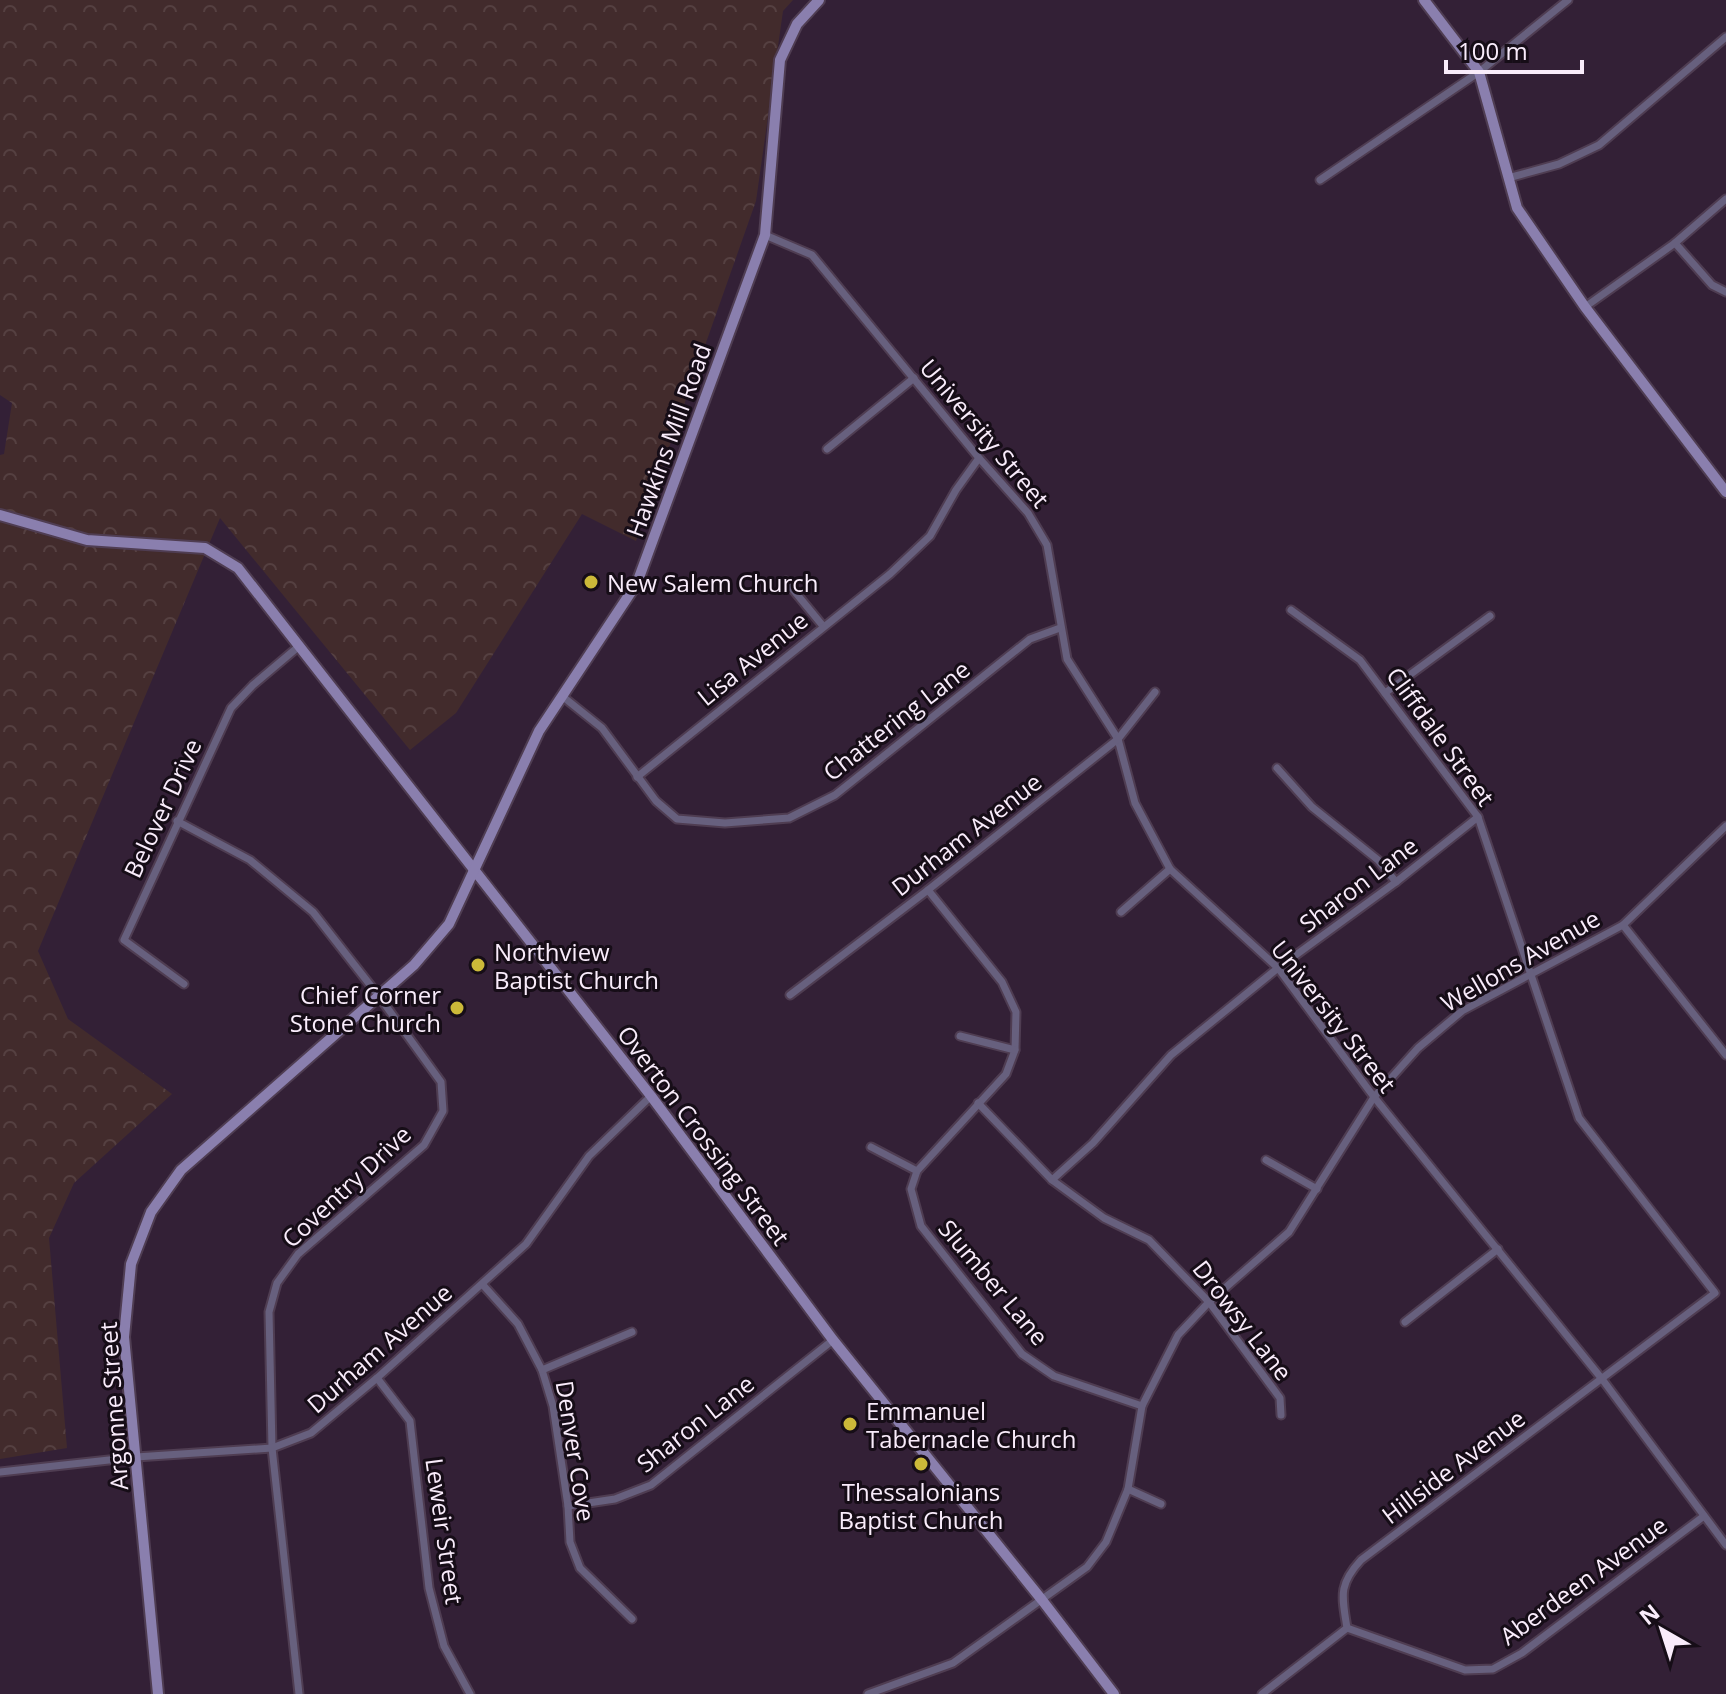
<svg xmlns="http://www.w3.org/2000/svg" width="1726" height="1694" viewBox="0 0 1726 1694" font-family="'Open Sans',sans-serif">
<defs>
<pattern id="forest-crowns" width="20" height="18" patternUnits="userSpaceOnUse" patternTransform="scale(2)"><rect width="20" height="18" fill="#422b2c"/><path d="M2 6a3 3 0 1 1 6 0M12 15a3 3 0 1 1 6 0" fill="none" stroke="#554041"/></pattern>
</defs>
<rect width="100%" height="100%" fill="#332036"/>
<path fill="url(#forest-crowns)" d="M0,0H793L783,11L756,201L636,541L582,514L456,713L410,750L220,518L38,951L68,1019L172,1094L74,1183L49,1238L67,1448L0,1459V455L4,454L12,403L0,395Z"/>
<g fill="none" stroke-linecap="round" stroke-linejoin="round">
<g stroke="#4f3d52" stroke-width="11">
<g id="street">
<path d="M1508,178L1559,164L1599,145L1726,37"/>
<path d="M1320,180L1479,72L1568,0"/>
<path d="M765,235L812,255L979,458L1028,513L1047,545L1067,659L1118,739L1135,803L1170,869L1278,968L1374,1097L1602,1379L1726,1545"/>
<path d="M1675,243L1712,285L1726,292"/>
<path d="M1585,307L1675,243L1726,199"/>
<path d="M827,449L914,378"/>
<path d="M786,581L823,626"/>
<path d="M1385,693L1490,616"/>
<path d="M562,696L602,728L656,801L677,819L725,823L789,818L835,795L1030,639L1060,628"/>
<path d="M1277,768L1312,807L1378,860L1396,882"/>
<path d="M637,777L890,574L930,536L956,490L979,458"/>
<path d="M177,821L250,860L313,912L378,995L441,1082L443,1111L424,1145L298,1254L277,1283L269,1312L272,1448L299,1694"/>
<path d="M928,890L1002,982L1016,1012L1015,1050L1006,1074L917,1171L911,1189L921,1226L1022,1354L1054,1376L1142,1406"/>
<path d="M1121,912L1170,869"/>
<path d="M1623,925L1726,1055"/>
<path d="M184,984L124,940L231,708L253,685L298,647"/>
<path d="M790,995L928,890L1118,739L1155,692"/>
<path d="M960,1036L1015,1050"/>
<path d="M978,1103L1052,1180L1104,1218L1149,1240L1209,1302L1280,1398L1281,1415"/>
<path d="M871,1147L917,1171"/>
<path d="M1266,1160L1317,1189"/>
<path d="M1052,1180L1093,1143L1171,1055L1278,968L1396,882L1478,817"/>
<path d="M483,1285L518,1324L542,1370L553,1406L568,1506L570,1542L580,1568L632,1619"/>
<path d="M1405,1322L1498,1249"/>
<path d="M542,1370L632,1332"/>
<path d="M377,1378L410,1421L429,1588L444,1646L470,1694"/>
<path d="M0,1472L136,1457L272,1448L311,1433L377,1378L526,1244L589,1156L651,1096"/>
<path d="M1128,1489L1161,1504"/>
<path d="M568,1506L615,1499L651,1485L833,1340"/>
<path d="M1347,1628L1465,1670L1493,1669L1522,1653L1704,1516"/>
<path d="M868,1694L953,1663L1087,1567L1106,1542L1128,1489L1142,1406L1178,1335L1209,1302L1289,1232L1374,1097L1418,1048L1462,1011L1623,925L1726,826"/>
<path d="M1262,1694L1347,1628C1342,1596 1338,1585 1361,1560L1715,1293L1579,1118L1478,817L1360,660L1291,610"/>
</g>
</g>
<g stroke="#4f3d52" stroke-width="14">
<g id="secondary">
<path d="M1424,0L1479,72L1517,208L1585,307L1726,492"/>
<path d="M0,515L87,540L205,548L238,568L651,1096L833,1340L1042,1600L1114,1694"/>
<path d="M158,1694L124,1337L131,1264L151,1212L181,1170L414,965L449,924L539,731L637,583L765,235L780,60L797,24L819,0"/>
</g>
</g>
<use href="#street" stroke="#67607e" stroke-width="7"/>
<use href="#secondary" stroke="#8a7fae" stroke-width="10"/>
</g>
<g fill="#ccb939" stroke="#160d17" stroke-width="3">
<circle cx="591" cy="582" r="8"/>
<circle cx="478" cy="965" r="8"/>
<circle cx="457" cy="1008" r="8"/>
<circle cx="850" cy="1424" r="8"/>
<circle cx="921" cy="1464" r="8"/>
</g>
<g text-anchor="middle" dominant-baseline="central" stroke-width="6" stroke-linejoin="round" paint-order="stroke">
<g font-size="24" fill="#f9ecfb" stroke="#160d17">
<text transform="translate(985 433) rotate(50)">University Street</text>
<text transform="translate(668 440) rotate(-70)">Hawkins Mill Road</text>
<text transform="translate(752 658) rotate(-39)">Lisa Avenue</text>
<text transform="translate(896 720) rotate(-38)">Chattering Lane</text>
<text transform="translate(1441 736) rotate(54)">Cliffdale Street</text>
<text transform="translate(162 808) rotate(-65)">Belover Drive</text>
<text transform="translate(966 834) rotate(-38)">Durham Avenue</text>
<text transform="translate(1358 884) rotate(-37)">Sharon Lane</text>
<text transform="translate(1520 960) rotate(-30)">Wellons Avenue</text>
<text transform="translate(1334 1016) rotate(52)">University Street</text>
<text transform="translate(704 1135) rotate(53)">Overton Crossing Street</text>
<text transform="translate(346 1186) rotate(-43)">Coventry Drive</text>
<text transform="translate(994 1282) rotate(50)">Slumber Lane</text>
<text transform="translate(1243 1320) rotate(52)">Drowsy Lane</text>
<text transform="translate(379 1348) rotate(-41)">Durham Avenue</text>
<text transform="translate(113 1406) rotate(-94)">Argonne Street</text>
<text transform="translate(695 1423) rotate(-38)">Sharon Lane</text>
<text transform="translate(576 1451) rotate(81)">Denver Cove</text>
<text transform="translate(1453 1466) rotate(-37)">Hillside Avenue</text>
<text transform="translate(445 1531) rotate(82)">Leweir Street</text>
<text transform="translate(1583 1580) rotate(-36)">Aberdeen Avenue</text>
</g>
<g font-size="24" fill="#f9ecfb" stroke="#160d17" text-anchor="start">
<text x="607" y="582">New Salem Church</text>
<text x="494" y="951">Northview<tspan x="494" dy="28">Baptist Church</tspan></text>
<text x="441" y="994" text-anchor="end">Chief Corner<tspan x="441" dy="28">Stone Church</tspan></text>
<text x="866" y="1410">Emmanuel<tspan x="866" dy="28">Tabernacle Church</tspan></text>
<text x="921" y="1491" text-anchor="middle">Thessalonians<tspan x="921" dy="28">Baptist Church</tspan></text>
</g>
</g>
<g transform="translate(1662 1630) rotate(321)" stroke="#160d17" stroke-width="6" paint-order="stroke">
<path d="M0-6L14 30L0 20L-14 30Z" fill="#f9ecfb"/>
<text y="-12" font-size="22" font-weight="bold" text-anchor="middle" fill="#f9ecfb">N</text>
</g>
<path d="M1446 60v12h136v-12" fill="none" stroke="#f9ecfb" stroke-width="4"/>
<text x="1458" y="60" font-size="24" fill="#f9ecfb" stroke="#160d17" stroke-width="6" paint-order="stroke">100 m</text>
</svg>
